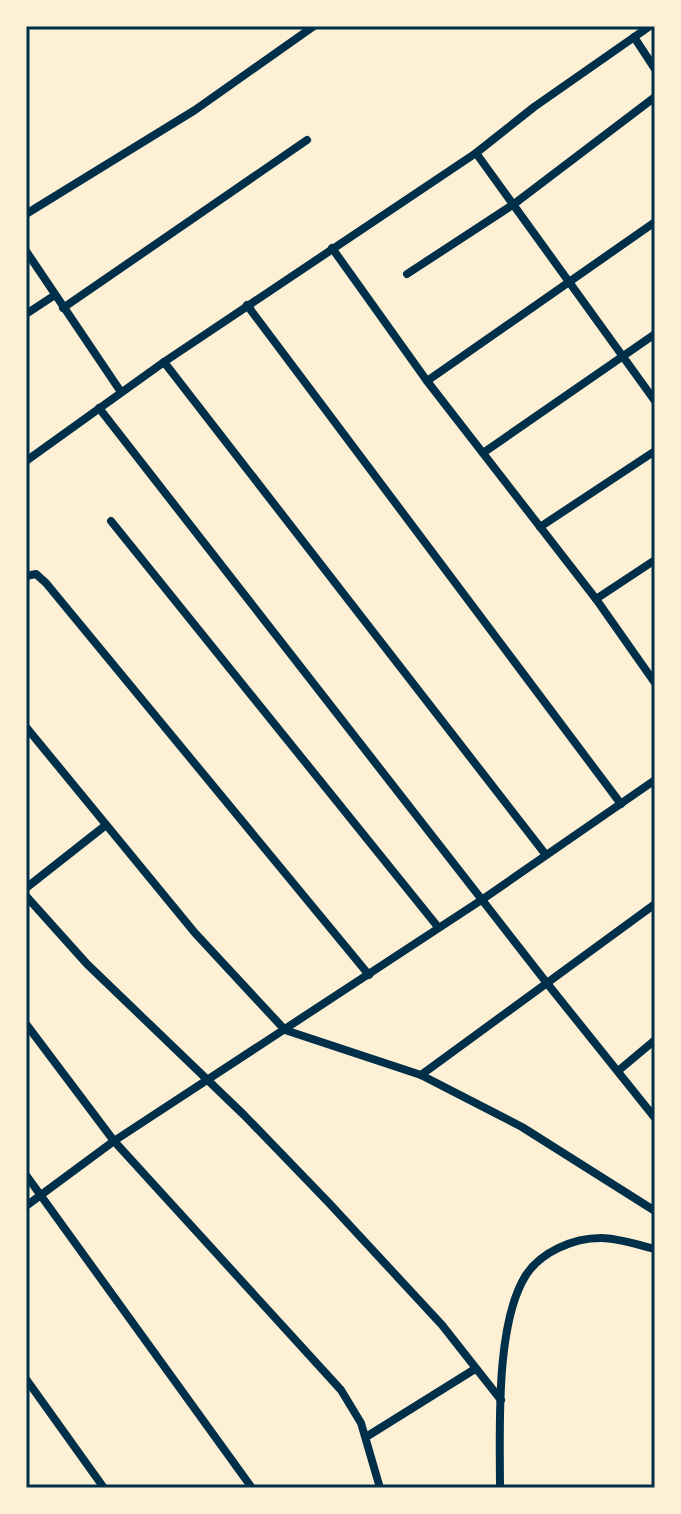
<svg xmlns="http://www.w3.org/2000/svg" width="681" height="1514" viewBox="0 0 681 1514" font-family="'DM Sans',sans-serif">
<rect width="100%" height="100%" fill="#fdf0d5"/>
<g fill="none" stroke-linecap="round" stroke-linejoin="round">
<g stroke="#003049" stroke-width="8">
<path d="M634,37L655,69"/>
<path d="M476,153L655,401"/>
<path d="M26,214L195,110L314,26"/>
<path d="M332,248L427,381L596,599L655,683"/>
<path d="M26,251L121,392"/>
<path d="M407,274L514,204L655,97"/>
<path d="M247,305L621,804"/>
<path d="M63,308L307,140"/>
<path d="M26,314L55,295"/>
<path d="M164,362L546,855"/>
<path d="M427,381L655,222"/>
<path d="M99,408L546,982L655,1118"/>
<path d="M483,453L655,334"/>
<path d="M26,461L164,362L476,153L534,107L650,26"/>
<path d="M111,521L438,927"/>
<path d="M540,527L655,451"/>
<path d="M26,576L36,574L46,583L369,975"/>
<path d="M596,599L655,560"/>
<path d="M26,727L195,933L285,1030L421,1075L522,1127L655,1211"/>
<path d="M26,888L106,825"/>
<path d="M26,896L87,964L244,1115L329,1203L442,1325L501,1400"/>
<path d="M26,1024L114,1141L341,1390L361,1423L380,1488"/>
<path d="M618,1071L655,1040"/>
<path d="M421,1075L655,904"/>
<path d="M26,1175L252,1488"/>
<path d="M26,1206L114,1141L483,899L655,780"/>
<path d="M26,1379L104,1488"/>
<path d="M366,1437L475,1369"/>
<path d="M500,1488C500,1430 495,1324 526,1275C541,1252 573,1238 601,1238C618,1238 638,1245 655,1249"/>
</g>
</g>
<rect width="681" height="1514" fill="none" stroke="#fdf0d5" stroke-width="56"/>
<rect x="28" y="28" width="625" height="1458" fill="none" stroke="#003049" stroke-width="3"/>
</svg>
